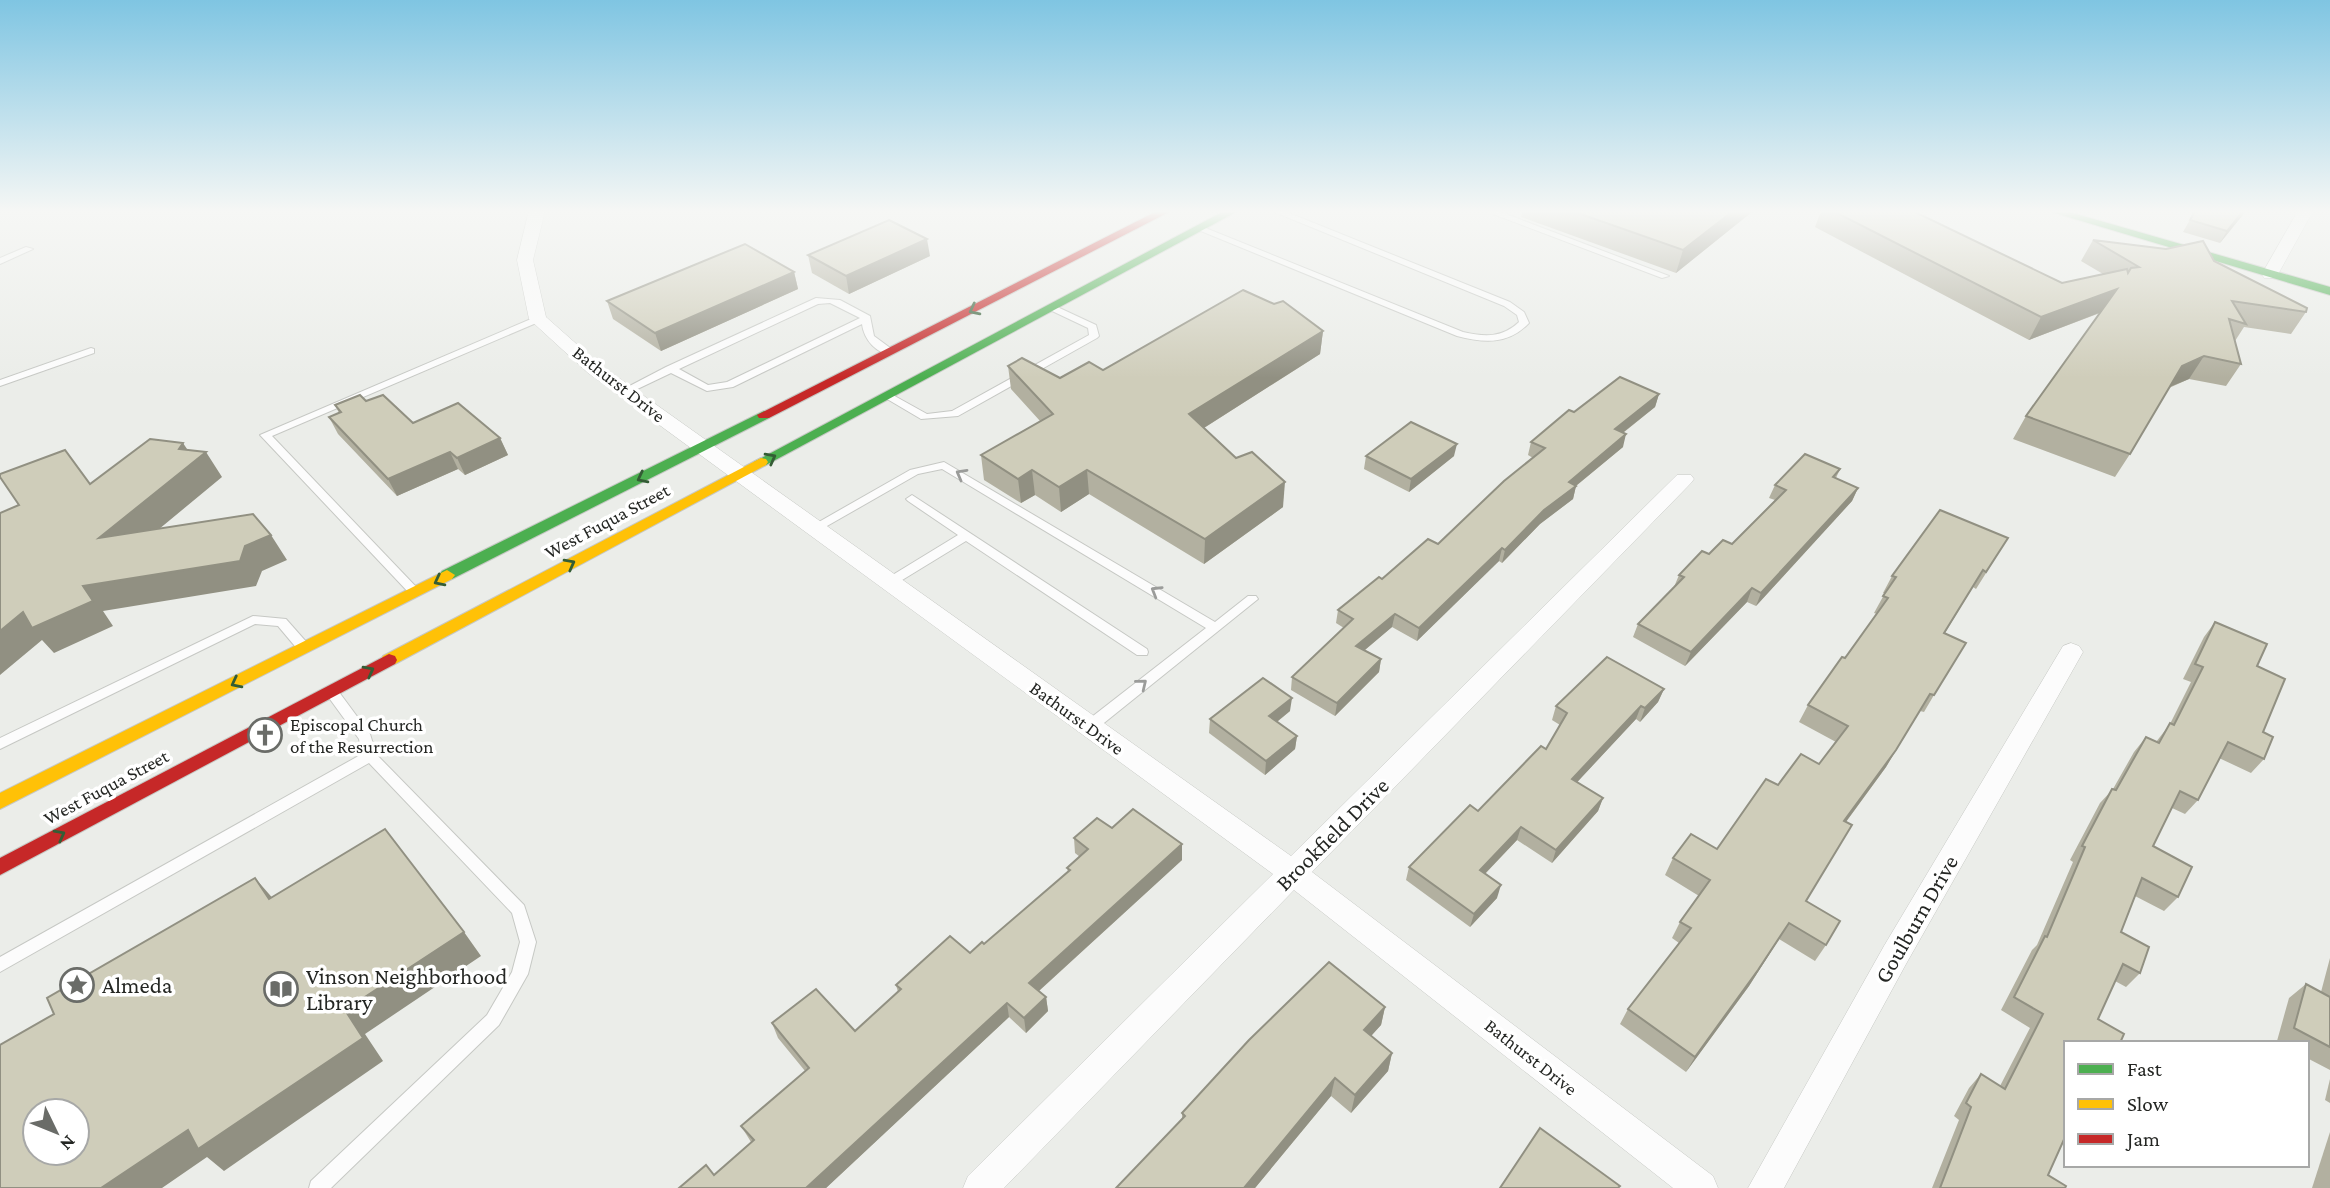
<svg xmlns="http://www.w3.org/2000/svg" width="2330" height="1188" viewBox="0 0 2330 1188" font-family="'Crimson Pro',serif">
<rect width="100%" height="100%" fill="#ebede9"/>
<g fill="none" stroke-linecap="round" stroke-linejoin="round">
<g stroke="#c6c8c4" stroke-width="2">
<g id="lane">
<path d="M1272,211H1284L1510,302L1524,312L1529,323C1508,345 1484,343 1457,336L1196,229L1203,227L1463,332C1485,337 1502,338 1519,322L1517,315L1504,306Z"/>
<path d="M1485,211H1498L1669,276L1662,278Z"/>
<path d="M26,247L33,249L0,264V258Z"/>
<path d="M816,298L840,300L870,316L874,336L893,350V354C877,355 864,340 862,324L733,387L707,391L671,373L629,393L625,394L620,391L666,367ZM830,303L860,318L727,382L708,385L679,369L818,304Z"/>
<path d="M1053,305L1096,325L1099,336L1097,338L958,416L921,419L882,396L887,393L891,394L927,414L952,411L1089,335L1088,328L1050,310L1048,308Z"/>
<path d="M538,316L541,317V321L272,436L421,592L415,596L411,595L260,435Z"/>
<path d="M91,348L94,349V353L0,386V380Z"/>
<path d="M944,462L1215,622L1248,596H1256L1258,599L1094,731H1084L1082,727L1084,723L1206,628L942,469L918,474L820,530L816,531L810,527L910,470Z"/>
<path d="M912,495L1147,649L1148,652L1147,655H1137L966,541L894,585H886L884,582L886,579L958,535L908,501L906,499Z"/>
<path d="M253,616L286,619L309,645L310,648L309,651H299L278,626L255,624L0,749V738Z"/>
<path d="M331,686L336,688L370,734L376,754L524,905L536,942L528,974L499,1025L331,1188H309L311,1181L487,1015L512,972L520,942L512,913L369,763L0,972V957L362,754L359,739L324,691L326,688Z"/>
</g>
</g>
<g stroke="#c6c8c4" stroke-width="1">
<g id="street">
<path d="M529,211H545L533,260L546,317L599,364L1291,856L1677,475H1691L1694,479L1691,483L1312,872L1713,1176L1718,1188H1673L1294,890L1004,1188H963L968,1176L1273,874L587,372L529,319L517,260Z"/>
<path d="M2298,211H2313L2276,278H2264L2262,274Z"/>
<path d="M2071,643L2079,646L2083,652L1906,964L1784,1188H1748L1884,946L2063,646Z"/>
</g>
</g>
<g stroke="#c6c8c4" stroke-width="2">
<g id="fast">
<path d="M1224,211H1238L766,465L761,466L754,462Z"/>
<path d="M2048,211H2066L2330,287V295Z"/>
<path d="M764,411L769,412V418L452,579H442L439,575L442,571Z"/>
</g>
</g>
<g stroke="#c6c8c4" stroke-width="2">
<g id="slow">
<path d="M761,458L766,459L768,462L766,465L395,664H383L381,660L383,656Z"/>
<path d="M447,570L455,575L452,579L0,809V793Z"/>
</g>
</g>
<g stroke="#c6c8c4" stroke-width="2">
<g id="jam">
<path d="M1157,211H1171L769,418H759L757,415Z"/>
<path d="M389,654L395,656L397,660L395,664L0,875V858Z"/>
</g>
</g>
<use href="#lane" fill="#fcfcfc" fill-rule="evenodd"/>
<use href="#street" fill="#fcfcfc" fill-rule="evenodd"/>
<use href="#fast" fill="#4caf50" fill-rule="evenodd"/>
<use href="#slow" fill="#ffc107" fill-rule="evenodd"/>
<use href="#jam" fill="#c62828" fill-rule="evenodd"/>
</g>
<g fill="#b2b0a0">
<path d="M1522,211H1753L1676,273L1521,217Z"/>
<path d="M1821,211H1913L2062,283L2103,274L2081,261L2093,240L2214,261L2306,312L2291,334L2244,327L2235,341L2241,364L2226,386L2189,379L2169,388L2130,454L2115,477L2013,439L2026,416L2100,313L2029,340L1815,227Z"/>
<path d="M2195,211H2246L2220,243L2183,232Z"/>
<path d="M808,255L930,256L849,294L812,273Z"/>
<path d="M794,272L798,289L661,351L613,319L607,301Z"/>
<path d="M1323,331L1320,354L1204,428L1283,507L1204,564L1089,494L1061,512L1035,495L1021,503L984,480L981,455L1040,421L1011,389L1008,366L1060,378Z"/>
<path d="M1659,394L1655,407L1623,433V447L1576,486L1573,499L1540,524L1502,563L1499,561L1417,641L1392,627L1365,650L1381,659L1379,672L1335,716L1291,690L1292,677L1344,628L1336,623L1338,610L1382,579L1438,544L1533,458L1528,455L1531,442L1574,412Z"/>
<path d="M366,401L413,423L500,438L508,455L465,475L458,469L397,496L338,434L329,417L339,413L335,405Z"/>
<path d="M1366,456H1454L1409,492L1364,469Z"/>
<path d="M1840,469L1836,478L1858,488L1852,501L1756,606L1747,602L1685,666L1633,637L1638,624L1674,587L1679,575L1709,554L1732,544L1775,500L1769,498L1775,485Z"/>
<path d="M1998,554L1976,589L1973,587L1945,633L1934,695L1924,712L1920,711L1886,767L1846,822L1806,901L1826,945L1815,961L1779,939L1749,986L1686,1072L1620,1024L1628,1009L1679,943L1672,938L1680,922L1699,896L1665,875L1673,858L1717,849L1778,785L1819,764L1836,742L1799,722L1808,705L1845,658L1877,614L1874,613L1885,593H1883L1892,576Z"/>
<path d="M2215,622L2257,666L2264,759L2251,773L2219,758L2198,800L2185,814L2172,808L2153,846L2178,897L2164,911L2135,896L2121,932L2140,973L2126,987L2115,981L2066,1043L2048,1175L2065,1188H1932L1959,1120L1954,1116L1969,1088L1981,1074L2000,1086L2030,1028L2001,1010L2032,950L2037,945L2073,862L2070,860L2100,803L2113,789L2134,752L2146,737L2156,742L2170,724L2191,682L2183,679L2204,637Z"/>
<path d="M1664,689L1658,702L1640,722L1636,719L1577,782L1603,798L1598,811L1552,863L1517,840L1485,874L1497,898L1470,927L1406,880L1409,867L1478,811L1546,749L1560,725L1552,720L1556,706Z"/>
<path d="M1290,711L1277,722L1297,736L1295,749L1265,775L1209,733L1210,719Z"/>
<path d="M1112,828L1182,844V860L1039,991L1046,997L1048,1011L1026,1033L1009,1017L826,1188H679L714,1175L751,1142L741,1126L805,1071L778,1038L772,1023L855,1031L898,992L896,985L970,953L984,944L1068,872L1067,868L1080,857L1075,853L1074,838Z"/>
<path d="M2330,958V1070L2307,1058V1043H2279L2277,1041L2289,998L2306,984L2321,992Z"/>
<path d="M1385,1007L1381,1025L1371,1036L1392,1053L1388,1071L1351,1113L1331,1096L1255,1188H1116L1182,1119V1113Z"/>
<path d="M2330,1079V1103L2325,1100Z"/>
<path d="M2330,1132V1188H2312Z"/>
</g>
<g fill="#919082">
<path d="M1733,211H1753L1676,273L1683,250Z"/>
<path d="M2243,211H2246L2220,243L2227,231Z"/>
<path d="M927,239L930,256L849,294L846,276Z"/>
<path d="M794,272L798,289L661,351L655,333Z"/>
<path d="M2117,289L2104,311L2029,340L2041,317Z"/>
<path d="M1323,331L1320,354L1188,438L1189,414Z"/>
<path d="M2204,356L2189,379L2167,388L2182,366Z"/>
<path d="M1659,394L1655,407L1611,442L1615,429Z"/>
<path d="M1626,434L1623,447L1572,489L1576,486L1573,499L1540,524L1502,563L1505,550L1544,510L1569,482Z"/>
<path d="M500,438L508,455L465,475L457,458Z"/>
<path d="M183,443L195,461L206,452L222,477L118,563L99,538L179,449Z"/>
<path d="M1457,444L1454,456L1409,492L1411,479Z"/>
<path d="M450,452L458,469L397,496L388,479Z"/>
<path d="M1032,470L1035,495L1021,503L1018,479Z"/>
<path d="M1087,470L1089,494L1061,512L1059,487Z"/>
<path d="M1285,482L1283,507L1204,564L1205,539Z"/>
<path d="M1858,488L1852,501L1756,606L1761,593Z"/>
<path d="M271,535L287,560L262,571L256,586L103,611L113,626L54,653L42,640L0,675V631L23,612L83,586L245,546Z"/>
<path d="M1502,548L1499,561L1417,641L1419,628Z"/>
<path d="M1752,588L1747,602L1685,666L1691,652Z"/>
<path d="M1395,614L1392,627L1354,659L1356,646Z"/>
<path d="M1381,659L1379,672L1335,716L1337,703Z"/>
<path d="M1664,689L1658,702L1640,722L1645,708Z"/>
<path d="M1292,698L1290,711L1268,729L1269,716Z"/>
<path d="M1641,706L1636,719L1568,792L1572,779Z"/>
<path d="M1297,736L1295,749L1265,775L1266,761Z"/>
<path d="M1896,750L1886,767L1834,838L1844,821Z"/>
<path d="M1603,798L1598,811L1552,863L1556,850Z"/>
<path d="M1521,827L1517,840L1476,883L1480,870Z"/>
<path d="M1182,844V860L1031,998L1029,983Z"/>
<path d="M255,878L276,902L269,899Z"/>
<path d="M1501,885L1497,898L1470,927L1474,914Z"/>
<path d="M1789,923L1749,986L1686,1072L1695,1057Z"/>
<path d="M464,932L481,956L365,1034L383,1061L224,1171L207,1157L162,1188H101L345,1010Z"/>
<path d="M1046,997L1048,1011L1026,1033L1024,1018Z"/>
<path d="M1007,1003L1009,1017L826,1188H806Z"/>
<path d="M1385,1007L1381,1025L1360,1048L1364,1030Z"/>
<path d="M1392,1053L1388,1071L1351,1113L1355,1095Z"/>
<path d="M1335,1078L1331,1096L1255,1188H1244Z"/>
</g>
<g fill="#cfcdba" stroke="#919082" stroke-width="2" fill-rule="evenodd">
<path d="M1572,211H1733L1683,250Z"/>
<path d="M1833,211H1913L2062,283L2127,269L2128,273L2131,268L2139,267L2093,240L2166,249L2203,241L2214,261L2307,308L2306,312L2232,301L2246,324L2229,319L2241,364L2204,356L2182,366L2130,454L2026,416L2117,289L2041,317Z"/>
<path d="M2195,211H2243L2227,231L2190,220Z"/>
<path d="M889,220L927,239L846,276L808,255Z"/>
<path d="M745,244L794,272L655,333L607,301Z"/>
<path d="M1243,290L1274,304L1283,301L1323,331L1189,414L1236,458L1252,452L1285,482L1205,539L1087,470L1059,487L1032,470L1018,479L981,455L1053,414L1008,366L1022,358L1060,378L1089,362L1103,370Z"/>
<path d="M1620,377L1659,394L1615,429L1626,434L1569,482L1576,486L1544,510L1505,550L1502,548L1419,628L1395,614L1356,646L1381,659L1337,703L1292,677L1353,619L1338,610L1379,577L1382,579L1428,539L1438,544L1504,481L1545,448L1531,442L1569,410L1574,412Z"/>
<path d="M360,395L366,401L383,395L413,423L458,403L500,438L457,458L450,452L388,479L329,417L341,412L335,405Z"/>
<path d="M1411,422L1457,444L1411,479L1366,456Z"/>
<path d="M150,439L183,443L179,449L206,452L99,538L253,514L271,535L245,546L240,561L83,586L93,601L32,628L23,612L0,631V513L19,505L0,477V474L65,450L90,484Z"/>
<path d="M1805,454L1840,469L1833,477L1858,488L1761,593L1752,588L1691,652L1638,624L1684,577L1679,575L1702,551L1709,554L1723,540L1732,544L1786,490L1775,485Z"/>
<path d="M1940,510L2008,538L1986,572L1983,570L1944,633L1966,643L1934,695L1930,694L1896,750L1844,821L1852,825L1806,901L1840,921L1826,945L1789,923L1758,970L1695,1057L1628,1009L1691,928L1680,922L1710,880L1673,858L1691,834L1717,849L1766,779L1778,785L1801,754L1819,764L1848,726L1808,705L1842,657L1845,658L1888,598L1883,596L1896,577L1892,576Z"/>
<path d="M2215,622L2267,644L2257,666L2285,679L2263,732L2273,737L2264,759L2228,742L2198,800L2180,791L2153,846L2192,867L2178,897L2142,878L2121,932L2149,947L2140,973L2123,964L2098,1019L2124,1034L2120,1043H2066V1135L2048,1175L2066,1186L2065,1188H1940L1971,1107L1966,1103L1981,1074L2005,1089L2043,1014L2014,997L2045,936L2047,937L2085,847L2082,846L2112,789L2116,790L2146,737L2159,743L2170,723L2174,725L2203,667L2195,664Z"/>
<path d="M1607,657L1664,689L1645,708L1641,706L1572,779L1603,798L1556,850L1521,827L1480,870L1501,885L1474,914L1409,867L1470,805L1478,811L1541,746L1546,749L1567,713L1556,706Z"/>
<path d="M1263,678L1292,698L1269,716L1297,736L1266,761L1210,719Z"/>
<path d="M1133,809L1182,844L1029,983L1046,997L1024,1018L1007,1003L806,1188H679L706,1165L714,1175L754,1140L741,1126L809,1068L772,1023L816,989L855,1031L901,989L896,985L950,936L970,953L982,942L984,944L1070,870L1067,868L1088,849L1074,838L1097,818L1112,828Z"/>
<path d="M385,829L464,932L345,1010L363,1038L198,1149L188,1130L101,1188H0V1045L54,1014L47,998L255,878L269,899ZM35,1111H77V1153H35Z"/>
<path d="M1329,962L1385,1007L1364,1030L1392,1053L1355,1095L1335,1078L1244,1188H1116L1185,1116L1182,1113L1249,1040Z"/>
<path d="M2306,984L2330,997V1047L2294,1028Z"/>
<path d="M1540,1128L1620,1186L1618,1188H1500Z"/>
</g>
<defs><path id="oneway-chevron" d="M-2-3.5L2.5 0L-2 3.5" fill="none" stroke-width="1.6" stroke-linecap="round" stroke-linejoin="round" transform="scale(1.75)"/></defs>
<g stroke="#345d35">
<use href="#oneway-chevron" transform="translate(974 310) rotate(153)"/>
<use href="#oneway-chevron" transform="translate(771 458) rotate(-28)"/>
<use href="#oneway-chevron" transform="translate(642 478) rotate(153)"/>
<use href="#oneway-chevron" transform="translate(570 564) rotate(-28)"/>
<use href="#oneway-chevron" transform="translate(439 581) rotate(153)"/>
<use href="#oneway-chevron" transform="translate(369 671) rotate(-28)"/>
<use href="#oneway-chevron" transform="translate(236 683) rotate(153)"/>
<use href="#oneway-chevron" transform="translate(60 835) rotate(-28)"/>
</g>
<g stroke="#9b9c9a">
<use href="#oneway-chevron" transform="translate(961 474) rotate(-151)"/>
<use href="#oneway-chevron" transform="translate(1156 591) rotate(-149)"/>
<use href="#oneway-chevron" transform="translate(1142 684) rotate(-39)"/>
</g>
<linearGradient id="sky" x2="0" y2="1"><stop stop-color="#7fc5e2"/><stop offset="0.56" stop-color="#f6f7f5"/><stop offset="1" stop-color="#f6f7f5" stop-opacity="0"/></linearGradient>
<rect width="2330" height="378" fill="url(#sky)"/>
<defs>
<g id="church-ring" transform="scale(1.75)"><circle r="9.5" fill="#fff" stroke="#6a6c68" stroke-width="1.5"/><path d="M-1.2-6h2.4v3.5h3.3v2.4h-3.3V6h-2.4V-.1h-3.3v-2.4h3.3Z" fill="#6a6c68"/></g>
<g id="sight-ring" transform="scale(1.75)"><circle r="9.5" fill="#fff" stroke="#6a6c68" stroke-width="1.5"/><path d="M0-6L1.8-2.2L6-1.7L2.9 1.2L3.7 5.4L0 3.3L-3.7 5.4L-2.9 1.2L-6-1.7L-1.8-2.2Z" fill="#6a6c68"/></g>
<g id="library-ring" transform="scale(1.75)"><circle r="9.5" fill="#fff" stroke="#6a6c68" stroke-width="1.5"/><path d="M-6-4Q-3-5.5-.7-3.5V5Q-3 3-6 4ZM6-4Q3-5.5 .7-3.5V5Q3 3 6 4Z" fill="#6a6c68"/></g>
</defs>
<g fill-rule="evenodd">
<use href="#church-ring" x="265" y="735"/>
<use href="#sight-ring" x="77" y="985"/>
<use href="#library-ring" x="281" y="989"/>
</g>
<g text-anchor="middle" dominant-baseline="central" stroke-width="7" stroke-linejoin="round" paint-order="stroke">
<g font-size="19" fill="#242623" stroke="#fff">
<text transform="translate(619 384) rotate(38)">Bathurst Drive</text>
<text transform="translate(607 521) rotate(-28)">West Fuqua Street</text>
<text transform="translate(1077 718) rotate(36)">Bathurst Drive</text>
<text transform="translate(106 787) rotate(-28)">West Fuqua Street</text>
<text transform="translate(1531 1057) rotate(38)">Bathurst Drive</text>
</g>
<g font-size="19" fill="#242623" stroke="#fff" text-anchor="start">
<text x="290" y="724">Episcopal Church<tspan x="290" dy="22">of the Resurrection</tspan></text>
</g>
<g font-size="23" fill="#242623" stroke="#fff">
<text transform="translate(1332 834) rotate(-45)">Brookfield Drive</text>
<text transform="translate(1916 919) rotate(-60)">Goulburn Drive</text>
</g>
<g font-size="23" fill="#242623" stroke="#fff" text-anchor="start">
<text x="306" y="976">Vinson Neighborhood<tspan x="306" dy="26">Library</tspan></text>
<text x="102" y="985">Almeda</text>
</g>
</g>
<rect x="2064" y="1041" width="245" height="126" fill="#ffffff" stroke="#a7a8a7" stroke-width="2"/>
<rect x="2078" y="1064" width="35" height="10" fill="#4caf50" stroke="#a7a8a7" stroke-width="2"/>
<text x="2127" y="1076" font-size="21" fill="#242623">Fast</text>
<rect x="2078" y="1099" width="35" height="10" fill="#ffc107" stroke="#a7a8a7" stroke-width="2"/>
<text x="2127" y="1111" font-size="21" fill="#242623">Slow</text>
<rect x="2078" y="1134" width="35" height="10" fill="#c62828" stroke="#a7a8a7" stroke-width="2"/>
<text x="2127" y="1146" font-size="21" fill="#242623">Jam</text>
<g transform="translate(56 1132) rotate(133)"><circle r="33" fill="#ffffff" stroke="#a7a8a7" stroke-width="2"/>
<path d="M0-5L12 26L0 18L-12 26Z" fill="#6a6c68"/>
<text y="-10" font-size="19" font-weight="bold" text-anchor="middle" fill="#242623">N</text>
</g>
</svg>
